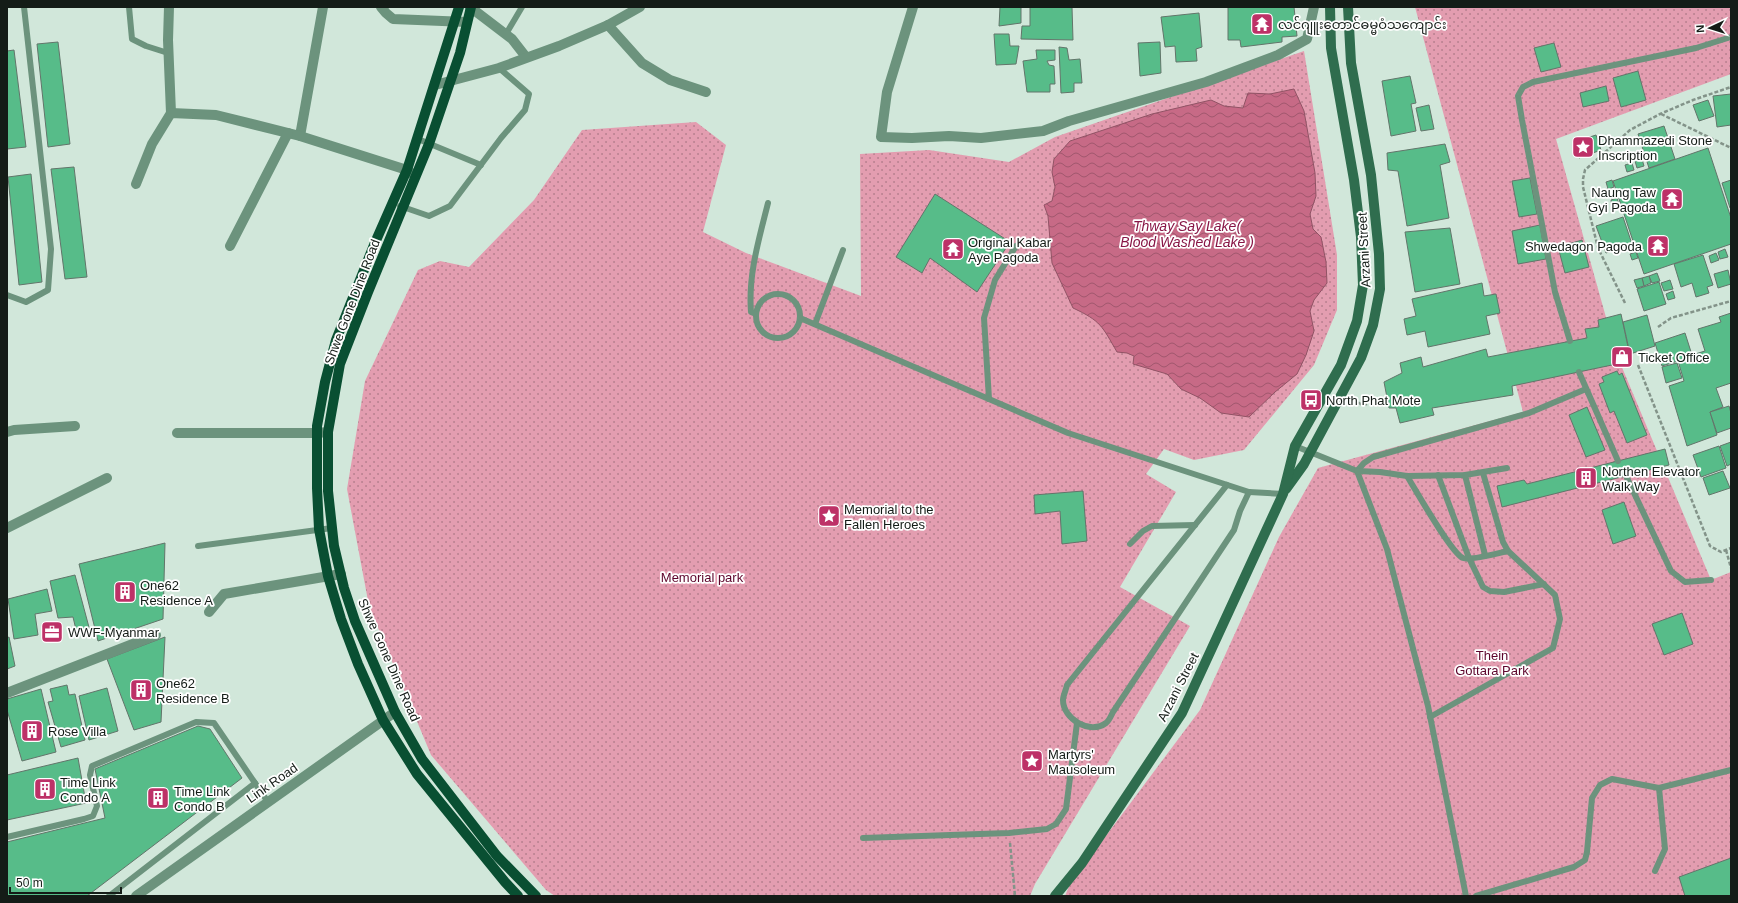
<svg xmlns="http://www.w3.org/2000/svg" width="1738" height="903" viewBox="0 0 1738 903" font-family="Helvetica,'Noto Sans Myanmar',sans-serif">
<defs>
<pattern id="grass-dots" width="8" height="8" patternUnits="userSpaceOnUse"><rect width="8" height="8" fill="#e39db0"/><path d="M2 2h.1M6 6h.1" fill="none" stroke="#b77f8e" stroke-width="1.8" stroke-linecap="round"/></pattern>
<pattern id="water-waves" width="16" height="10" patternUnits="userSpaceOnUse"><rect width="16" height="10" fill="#c76a86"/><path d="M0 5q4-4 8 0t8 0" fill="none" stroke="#a0566d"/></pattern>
</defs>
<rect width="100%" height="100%" fill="#d1e7da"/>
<g fill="url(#grass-dots)">
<path d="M1415,7H1731V74L1556,139L1616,353L1711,580L1731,572V896H1065L1070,884L1200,710L1279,537L1318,468L1523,412Z"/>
<path d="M1304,51L1337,255V310L1314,365L1244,450L1194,460L1164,449L1146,474L1176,492L1120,587L1190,626L1035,884L1030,896H555L546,890L431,755L369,606L347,489L365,381L418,270L440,261L469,267L534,200L582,130L696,122L726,145L703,232L746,253L861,296L860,154L929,150L1009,162L1055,137Z"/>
</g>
<path fill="url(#water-waves)" stroke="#915365" d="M1294,89L1304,111L1315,173L1316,196L1310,214L1313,229L1321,237L1326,262L1327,283L1314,300L1310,311L1314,331L1306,355L1297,374L1275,392L1249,417L1221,413L1200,398L1181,389L1167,374L1133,364L1134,356L1127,353L1117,352C1102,326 1101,321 1073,308L1052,263L1048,216L1044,205L1052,201L1055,187L1052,172L1054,159L1070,141L1152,114L1211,100L1224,106L1243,108L1248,93L1270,94Z"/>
<g fill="#57bc89" stroke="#62756a">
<path d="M1000,7H1021V23L999,26Z"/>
<path d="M1030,7H1072L1073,40L1021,39L1022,26H1030Z"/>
<path d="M1228,7H1294L1297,36L1282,37V42L1241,47L1240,40H1228Z"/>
<path d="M1199,13L1202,47L1196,49L1197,61L1176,62L1175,46L1165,47L1161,17Z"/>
<path d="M994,34H1009L1010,46H1019L1016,64L996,65Z"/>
<path d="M58,42L70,144L48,147L37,44Z"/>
<path d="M1160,42L1161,73L1140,76L1138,43Z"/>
<path d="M1554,43L1561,67L1541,72L1534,48Z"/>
<path d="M1059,47L1067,48L1069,60L1080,59L1082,83H1074V92L1061,93Z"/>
<path d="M14,50L26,147L7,149V51Z"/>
<path d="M1036,50H1055V60L1047,61L1049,65L1054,66L1055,84H1050V92H1027L1023,61L1037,59Z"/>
<path d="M1638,71L1646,100L1621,107L1613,78Z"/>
<path d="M1410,76L1416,103L1411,104L1416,131L1391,136L1382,81Z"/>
<path d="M1606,86L1609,101L1583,107L1580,93Z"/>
<path d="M1731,94V125L1717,127L1713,96Z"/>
<path d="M1708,100L1714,116L1699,121L1693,105Z"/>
<path d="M1429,105L1434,129L1421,131L1416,108Z"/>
<path d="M1664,126L1675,159L1649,168L1638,134Z"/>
<path d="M1596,135L1601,150L1579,158L1574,142Z"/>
<path d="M1445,144L1450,162L1440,165L1449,218L1407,226L1398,171L1388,170L1387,153Z"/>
<path d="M1708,148L1731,218V244L1644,274L1613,181Z"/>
<path d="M1642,159L1644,166L1637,168L1635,161Z"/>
<path d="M1632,163L1634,170L1627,172L1625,165Z"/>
<path d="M74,167L87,277L65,279L51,169Z"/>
<path d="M31,174L42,282L19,285L8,177Z"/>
<path d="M1530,178L1537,214L1519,217L1512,181Z"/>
<path d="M1612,180L1614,187L1608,189L1606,182Z"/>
<path d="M1731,180V208H1730L1722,183Z"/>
<path d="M1615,189L1617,196L1611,198L1609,191Z"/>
<path d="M935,194L1010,242L977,292L930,258L922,273L896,257Z"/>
<path d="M1617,198L1619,205L1612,207L1611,200Z"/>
<path d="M1623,217L1632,244L1606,253L1596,226Z"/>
<path d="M1540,225L1546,259L1518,264L1512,231Z"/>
<path d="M1450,228L1460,284L1415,292L1405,232Z"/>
<path d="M1582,240L1589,267L1565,273L1558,247Z"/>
<path d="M1725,249L1728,257L1720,259L1718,252Z"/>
<path d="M1636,252L1638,258L1632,260L1630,254Z"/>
<path d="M1716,253L1719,260L1711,263L1709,256Z"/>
<path d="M1703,255L1713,285L1707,287L1709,293L1696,297L1692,283L1681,287L1674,264Z"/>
<path d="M1728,270L1731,284L1718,288L1714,274Z"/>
<path d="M1657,273L1660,281L1652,283L1649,276Z"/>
<path d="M1649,276L1651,283L1644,286L1642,278Z"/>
<path d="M1642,278L1644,286L1637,288L1634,280Z"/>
<path d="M1670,280L1673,289L1664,291L1661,283Z"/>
<path d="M1659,282L1666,304L1644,311L1637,289Z"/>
<path d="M1482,283L1484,296L1496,294L1500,313L1486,316L1490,334L1428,347L1425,331L1407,335L1404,319L1416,316L1412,299Z"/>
<path d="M1673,291L1675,298L1668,300L1666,294Z"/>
<path d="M1731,313V383L1716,388L1723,407L1710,412L1717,435L1687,446L1669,386L1684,381L1678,361L1662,366L1655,343L1685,333L1692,355L1705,351L1698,329L1721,322L1719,317Z"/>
<path d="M1621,314L1631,361L1512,386L1513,395L1432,408L1434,415L1400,423L1396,408H1389L1384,382L1402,373L1400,363L1421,357L1423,367L1486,349L1488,357L1587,338L1585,329L1599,327L1598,320Z"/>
<path d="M1647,315L1655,346L1630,354L1623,322Z"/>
<path d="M1677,363L1682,378L1666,383L1662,367Z"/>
<path d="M1617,371L1619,375L1622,373L1647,435L1627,443L1614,411L1610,413L1599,384L1604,382L1602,377Z"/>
<path d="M1729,406L1731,413V428L1717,433L1710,412Z"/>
<path d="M1587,407L1605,450L1586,457L1569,415Z"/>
<path d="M1731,442V464L1727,466L1720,446Z"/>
<path d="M1719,446L1726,468L1701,477L1693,455Z"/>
<path d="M1665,449L1669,465L1502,507L1497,486L1524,480L1527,484Z"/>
<path d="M1723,471L1730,488L1709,495L1703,478Z"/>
<path d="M1083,491L1087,541L1062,544L1060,511L1035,514L1034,495Z"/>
<path d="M1624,502L1636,536L1613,544L1602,510Z"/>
<path d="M165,543L163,619L98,641L79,564Z"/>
<path d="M75,575L90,631L77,634L73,617L58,618L50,581Z"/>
<path d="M47,589L52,611L35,614L38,635L14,639L8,599Z"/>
<path d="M1682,613L1693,644L1664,655L1652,624Z"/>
<path d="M9,637L15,666L7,669V638Z"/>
<path d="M165,637L161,722L134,730L107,659Z"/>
<path d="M67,685L69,695L75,694L85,740L61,747L48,702L53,701L50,689Z"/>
<path d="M107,688L118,731L89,740L79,696Z"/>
<path d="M41,689L56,752L22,761L7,710V699Z"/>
<path d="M198,726L210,729L242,778L87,896H7V842L105,818L95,769Z"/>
<path d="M78,758L86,803L7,820V775Z"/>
<path d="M1731,858V896H1685L1679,877Z"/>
</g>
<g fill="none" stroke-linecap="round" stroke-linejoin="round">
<g stroke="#839389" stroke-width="2.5" stroke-dasharray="4 2" stroke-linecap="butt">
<path d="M1661,114L1731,148"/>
<path d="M1625,303L1598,248L1583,187V179L1585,170L1630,130L1660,114L1693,100L1731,87"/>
<path d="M1658,327L1671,318L1731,301"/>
<path d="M1638,365L1710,546L1721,552L1731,548"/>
<path d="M1353,399L1362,405L1388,400"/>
<path d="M1726,550L1731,568"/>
<path d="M1010,843L1015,896"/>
</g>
<g stroke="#6c937d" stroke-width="6">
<path d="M129,7L132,39L146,46L168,53"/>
<path d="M506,34L522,7"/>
<path d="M418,139L481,165"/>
<path d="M400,206L429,216L450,206L501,138L525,110L529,94L499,68"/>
<circle cx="778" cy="316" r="22"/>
<path d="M7,295L26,302L48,290L51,249L24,7"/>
<path d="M756,314L751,312C748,275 759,239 768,203"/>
<path d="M800,318L1068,433L1249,492L1283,494"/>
<path d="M815,324L843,250"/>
<path d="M1570,341L1555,292L1522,120L1518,96L1523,87L1533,82L1696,48L1731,37"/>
<path d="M1579,372L1618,461"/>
<path d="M989,399L984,318L995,280L1016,246"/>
<path d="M1295,446L1357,471L1387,549L1428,706L1466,896"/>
<path d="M1357,471L1364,463L1373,457L1529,413L1586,389"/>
<path d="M1357,471L1380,472L1407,476L1465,475L1507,468"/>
<path d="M1438,475L1469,558L1483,587L1490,591L1504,592L1544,584"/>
<path d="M1465,475L1485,555"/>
<path d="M1407,476C1415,489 1452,554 1463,558C1472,561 1498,553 1508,551"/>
<path d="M1626,476L1671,571L1685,582L1711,580"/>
<path d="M1227,485L1067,685C1066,690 1063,696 1063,700C1063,719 1090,735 1106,723C1109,721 1111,716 1113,712L1234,530L1240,511L1249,492"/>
<path d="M1130,544L1143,531L1152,526L1195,525"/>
<path d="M198,546L332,528"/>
<path d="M1430,717L1553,648L1560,619L1555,595L1508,551L1503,542L1483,473"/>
<path d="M7,837L84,819L93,816L97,806L90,775L92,766L196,722L214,723L268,802"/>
<path d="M863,838L1009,833L1047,829L1056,824L1066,809L1077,723"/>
<path d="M1655,871L1665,849L1659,788"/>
<path d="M109,896L255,783"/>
<path d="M1476,896L1574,867L1585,860L1587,852L1592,798L1600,785L1612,779L1659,788L1731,770"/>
</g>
<g stroke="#6c937d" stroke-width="10">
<path d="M169,7L168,40L171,113"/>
<path d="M381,7L386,13L393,19L467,22"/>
<path d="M470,7L512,39L526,57"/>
<path d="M913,7L887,92L881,137L912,138L949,136L981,138L1043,131L1069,121L1206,82L1278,55L1307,39L1314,7"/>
<path d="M608,25L642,63L670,80L706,92"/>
<path d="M435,85L499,68L559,46L608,25L640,7"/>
<path d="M300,136L323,7"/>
<path d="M136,184L152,144L171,113L216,115L300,136L407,170L414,175"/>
<path d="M230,246L288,133"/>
<path d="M7,432L14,430L75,426"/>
<path d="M177,433H317L328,432"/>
<path d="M7,528L107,478"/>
<path d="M209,612L224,594L341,574"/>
<path d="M7,693L156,635"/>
</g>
<path stroke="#6c937d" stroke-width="10" d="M136,896L395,712"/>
<g stroke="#2f6d4e" stroke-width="10">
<path d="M1286,489L1304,464L1361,358L1373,325L1380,289L1379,254L1371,175L1351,63L1348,7"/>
<path d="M1055,896L1082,863L1182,713L1283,494L1295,446L1341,365L1357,321L1363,285L1361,237L1354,180L1331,48L1330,7"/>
</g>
<g stroke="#094f32" stroke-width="10">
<path d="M459,7L407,170L374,245L336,340L325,382L317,426V488L319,529L328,576L341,619L358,664L383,720L417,774L505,882L518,896"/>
<path d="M471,7L460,53L429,144L368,292L340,364L328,432V491L334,546L344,588L355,621L395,712L422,759L497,856L536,896"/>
</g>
</g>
<defs>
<g id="temple-square" transform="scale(1.15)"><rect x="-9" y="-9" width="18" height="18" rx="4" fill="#bd3167" stroke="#fff"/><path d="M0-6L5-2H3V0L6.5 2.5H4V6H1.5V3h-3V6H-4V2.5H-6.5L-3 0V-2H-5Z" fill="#fff"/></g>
<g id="sight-square" transform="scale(1.15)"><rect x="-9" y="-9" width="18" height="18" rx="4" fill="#bd3167" stroke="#fff"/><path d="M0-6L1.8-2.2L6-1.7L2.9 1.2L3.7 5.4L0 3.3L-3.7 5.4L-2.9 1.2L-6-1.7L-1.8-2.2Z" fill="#fff"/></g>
<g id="shop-square" transform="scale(1.15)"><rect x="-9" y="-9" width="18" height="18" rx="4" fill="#bd3167" stroke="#fff"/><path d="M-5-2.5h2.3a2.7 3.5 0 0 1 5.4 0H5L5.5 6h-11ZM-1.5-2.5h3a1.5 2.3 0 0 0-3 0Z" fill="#fff"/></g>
<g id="bus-square" transform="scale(1.15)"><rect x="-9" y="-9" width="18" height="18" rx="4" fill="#bd3167" stroke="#fff"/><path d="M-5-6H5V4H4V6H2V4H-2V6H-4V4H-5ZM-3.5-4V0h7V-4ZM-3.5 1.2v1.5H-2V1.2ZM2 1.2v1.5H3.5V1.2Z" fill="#fff"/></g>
<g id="building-square" transform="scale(1.15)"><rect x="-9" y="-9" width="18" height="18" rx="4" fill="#bd3167" stroke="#fff"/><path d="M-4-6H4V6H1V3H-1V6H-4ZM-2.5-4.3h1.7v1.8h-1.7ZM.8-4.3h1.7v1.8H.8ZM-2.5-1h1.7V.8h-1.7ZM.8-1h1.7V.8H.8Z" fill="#fff"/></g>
<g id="office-square" transform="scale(1.15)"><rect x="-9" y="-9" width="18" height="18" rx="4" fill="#bd3167" stroke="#fff"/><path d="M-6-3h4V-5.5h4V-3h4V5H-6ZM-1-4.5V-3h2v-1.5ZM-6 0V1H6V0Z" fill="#fff"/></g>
</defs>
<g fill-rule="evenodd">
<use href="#temple-square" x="1262" y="24"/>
<use href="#sight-square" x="1583" y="147"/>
<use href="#temple-square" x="1672" y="199"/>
<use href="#temple-square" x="1658" y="246"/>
<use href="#temple-square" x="953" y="249"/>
<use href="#shop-square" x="1622" y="357"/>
<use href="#bus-square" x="1311" y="400"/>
<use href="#building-square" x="1586" y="478"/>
<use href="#sight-square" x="829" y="516"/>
<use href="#building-square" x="125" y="592"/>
<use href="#office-square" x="52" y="632"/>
<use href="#building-square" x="141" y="690"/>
<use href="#building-square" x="32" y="731"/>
<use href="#sight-square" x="1032" y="761"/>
<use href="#building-square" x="45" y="789"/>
<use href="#building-square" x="158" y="798"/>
</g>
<g text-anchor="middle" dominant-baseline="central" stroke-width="3.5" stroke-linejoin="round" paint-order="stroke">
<g font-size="13" fill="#141c17" stroke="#fff" text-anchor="start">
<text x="1278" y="24">လင်ဂျူးတောင်ဓမ္မဝံသကျောင်း</text>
<text x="1598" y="140">Dhammazedi Stone<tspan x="1598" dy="15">Inscription</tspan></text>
<text x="1656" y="192" text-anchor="end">Naung Taw<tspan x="1656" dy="15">Gyi Pagoda</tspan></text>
<text x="968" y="242">Original Kabar<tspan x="968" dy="15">Aye Pagoda</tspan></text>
<text x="1642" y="246" text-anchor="end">Shwedagon Pagoda</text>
<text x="1638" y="357">Ticket Office</text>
<text x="1326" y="400">North Phat Mote</text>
<text x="1602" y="471">Northen Elevator<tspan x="1602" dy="15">Walk Way</tspan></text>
<text x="844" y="509">Memorial to the<tspan x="844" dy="15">Fallen Heroes</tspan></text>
<text x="140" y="585">One62<tspan x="140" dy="15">Residence A</tspan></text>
<text x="68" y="632">WWF-Myanmar</text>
<text x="156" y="683">One62<tspan x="156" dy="15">Residence B</tspan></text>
<text x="48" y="731">Rose Villa</text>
<text x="1048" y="754">Martyrs'<tspan x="1048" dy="15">Mausoleum</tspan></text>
<text x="60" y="782">Time Link<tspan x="60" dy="15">Condo A</tspan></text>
<text x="174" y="791">Time Link<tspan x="174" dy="15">Condo B</tspan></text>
</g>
<g font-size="13" fill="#141c17" stroke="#fff">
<text transform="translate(1364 250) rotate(-93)">Arzani Street</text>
<text transform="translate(352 302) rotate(-69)">Shwe Gone Dine Road</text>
<text transform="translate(389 660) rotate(66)">Shwe Gone Dine Road</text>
<text transform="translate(1178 687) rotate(-63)">Arzani Street</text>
<text transform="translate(272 783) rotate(-35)">Link Road</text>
</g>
<g font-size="13" fill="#5d052c" stroke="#fff">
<text x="702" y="577">Memorial park</text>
<text x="1492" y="655">Thein<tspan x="1492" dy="15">Gottara Park</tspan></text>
</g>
<g font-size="14" font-style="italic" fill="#881646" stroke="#fff">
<text x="1187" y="226">Thway Say Lake(<tspan x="1187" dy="16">Blood Washed Lake )</tspan></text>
</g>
</g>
<rect width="1738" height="903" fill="none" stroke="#141c17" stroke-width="16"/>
<g transform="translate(1710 28) rotate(266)" stroke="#ffffff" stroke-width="3" paint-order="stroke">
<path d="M0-3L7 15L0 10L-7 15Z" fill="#141c17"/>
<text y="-6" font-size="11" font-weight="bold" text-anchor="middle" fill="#141c17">N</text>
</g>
<path d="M10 887v6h111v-6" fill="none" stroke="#141c17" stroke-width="2"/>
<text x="16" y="887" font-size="12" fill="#141c17" stroke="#ffffff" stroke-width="3" paint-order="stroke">50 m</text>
</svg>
